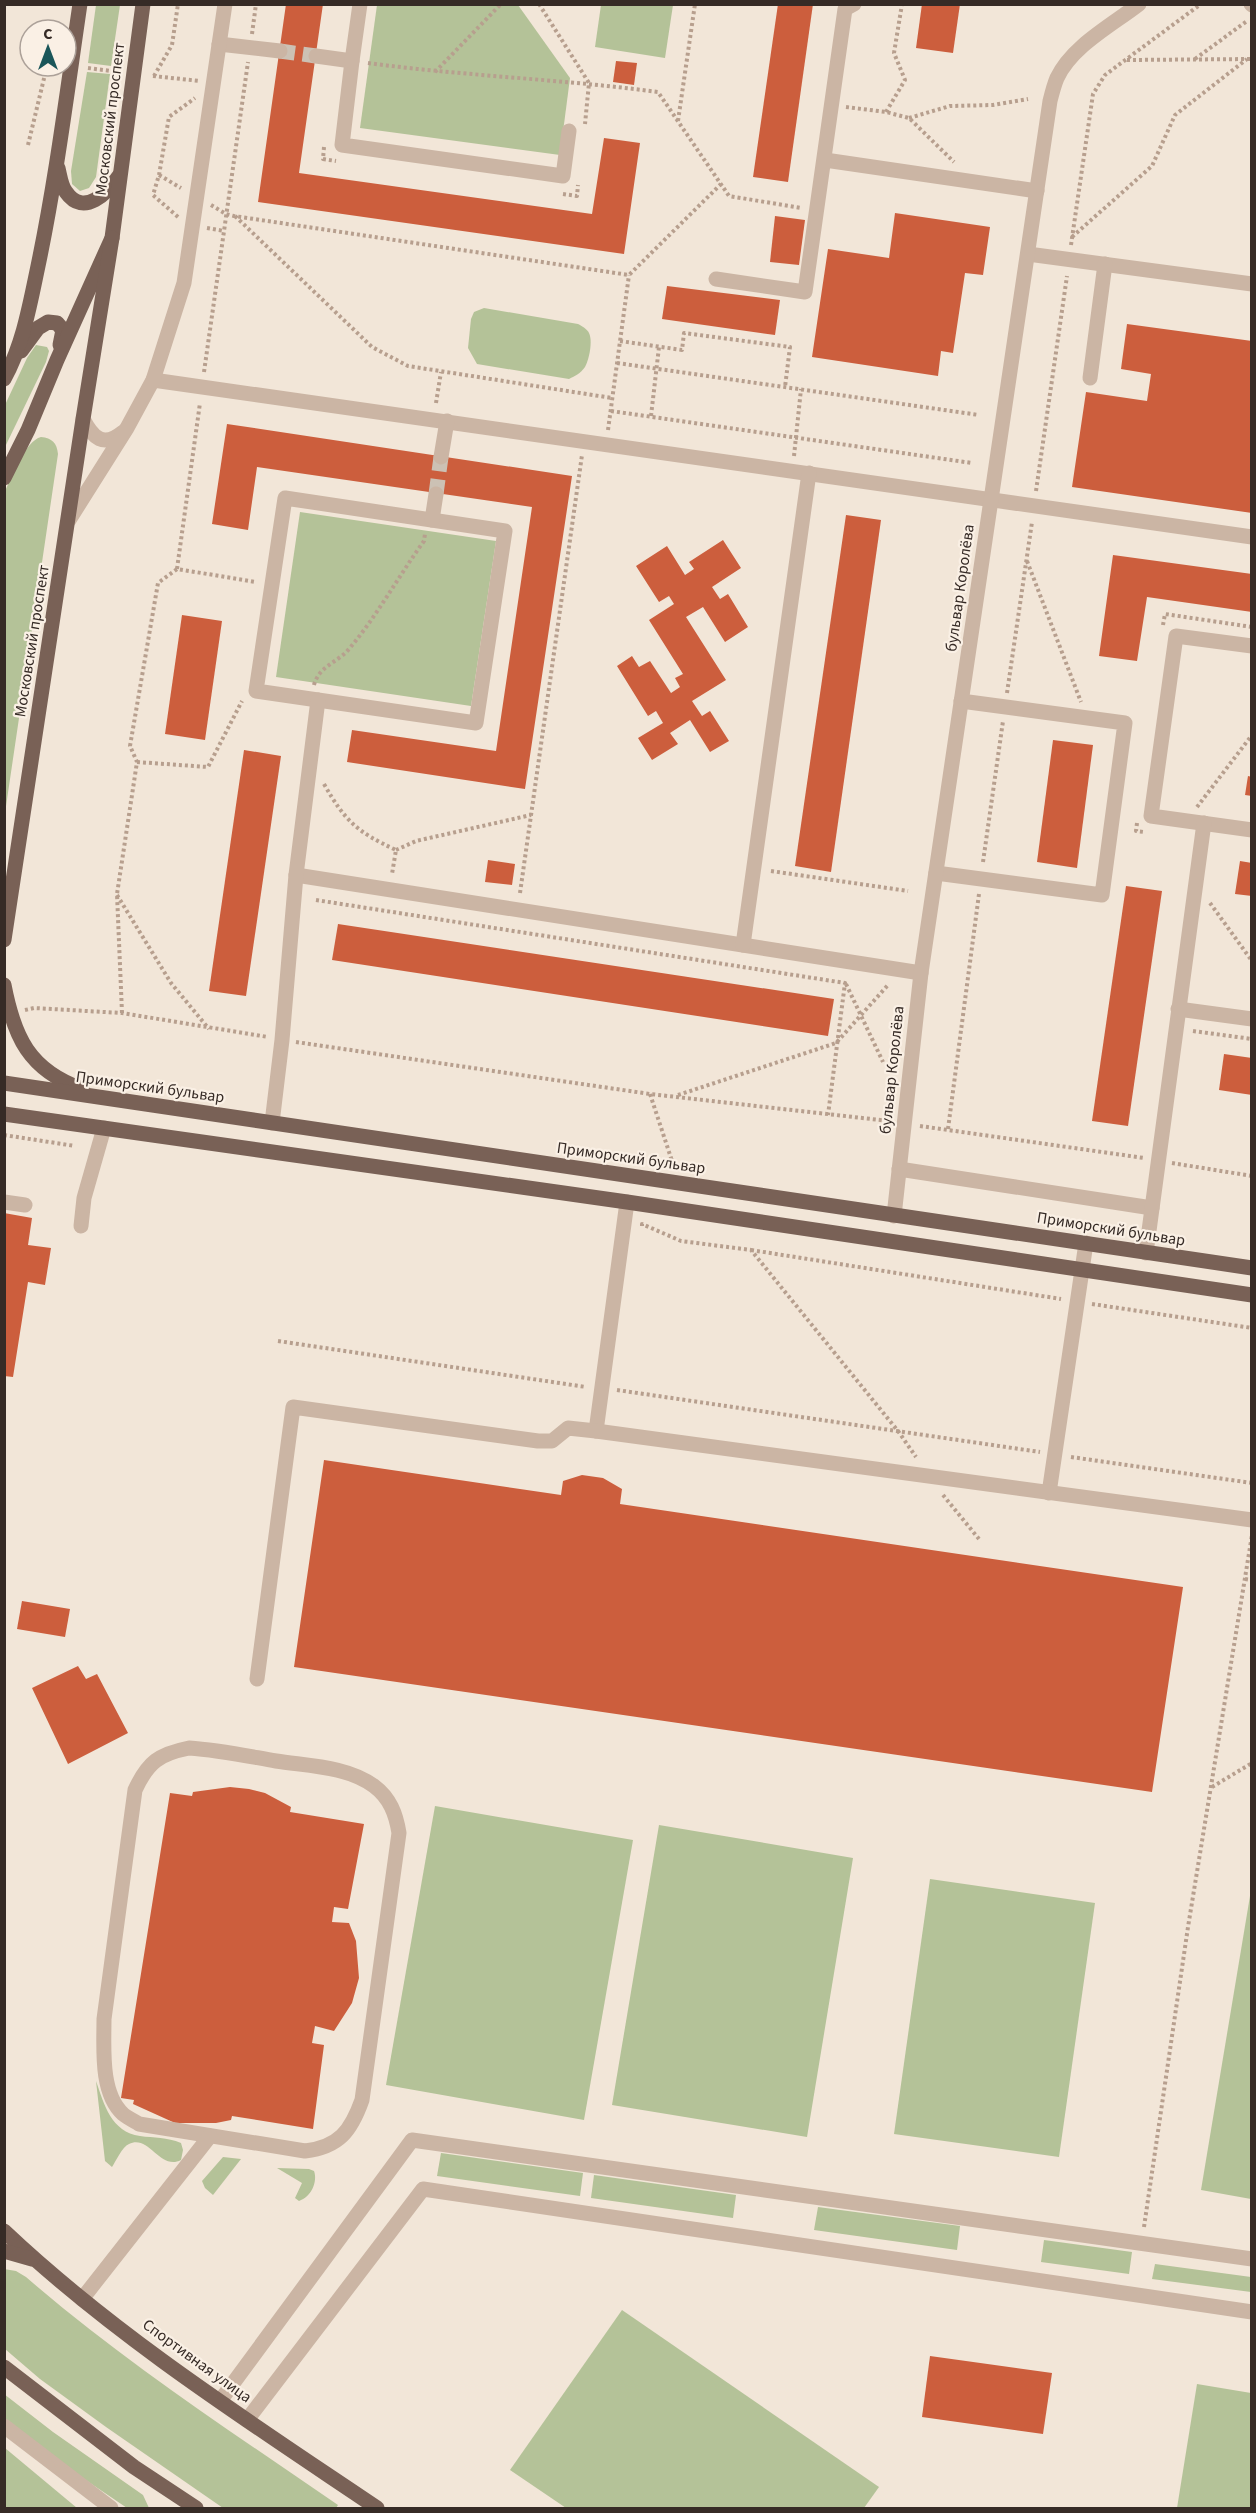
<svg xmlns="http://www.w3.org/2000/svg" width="1256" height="2513" viewBox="0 0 1256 2513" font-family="'Source Sans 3',sans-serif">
<rect width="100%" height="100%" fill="#f2e6d8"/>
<g fill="#b4c298">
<path d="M96,5H120L111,66L88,63Z"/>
<path d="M377,5H518L570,78L560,155L360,128Z"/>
<path d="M601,5H673L665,58L595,47Z"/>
<path d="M87,72L110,74L96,177L89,188L80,191L72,184L71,171Z"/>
<path d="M484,308L578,324C582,326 587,329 589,333C593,341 589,360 585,367C581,373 575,376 569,379L477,364L468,348L471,319L474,312Z"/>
<path d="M36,345L47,347L49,351L46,362L5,447V405L27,358Z"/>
<path d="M41,437C52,438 57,443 58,454L5,813V491C12,477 25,441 41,437Z"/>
<path d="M300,512L496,541L471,706L276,677Z"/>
<path d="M435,1806L633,1840L584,2120L386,2085Z"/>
<path d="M659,1825L853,1858L807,2137L612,2105Z"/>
<path d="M930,1879L1095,1903L1059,2157L894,2134Z"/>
<path d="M1251,1890L1252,2199H1251L1201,2190Z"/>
<path d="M96,2081C104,2104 111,2132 140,2136C154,2138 167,2137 181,2143L183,2150L181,2160C160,2171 149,2134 129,2144C122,2147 116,2161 112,2167L105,2161Z"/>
<path d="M441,2153L583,2173L580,2196L437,2176Z"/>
<path d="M223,2157L241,2159L213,2195L205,2188L202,2181Z"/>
<path d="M277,2168L309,2169L314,2171C318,2182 311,2197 299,2201L295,2198L302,2183Z"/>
<path d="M594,2175L736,2195L733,2218L591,2198Z"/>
<path d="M818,2207L960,2226L957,2250L814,2230Z"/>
<path d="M1044,2240L1132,2252L1129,2274L1041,2262Z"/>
<path d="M1155,2264L1251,2277V2292L1152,2279Z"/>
<path d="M4,2269L16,2271L26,2277C124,2362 232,2432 338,2505L336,2508H223L106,2427L40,2379L5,2349Z"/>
<path d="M622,2310L879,2487L864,2508H566L510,2470Z"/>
<path d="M1197,2384L1251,2393V2508H1177Z"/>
<path d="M4,2394L53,2432L143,2495L149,2508H127L68,2468L5,2421Z"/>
<path d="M5,2448L77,2508H5Z"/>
</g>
<g fill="#cc5e3d">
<path d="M286,4H323L299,173L592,214L604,138L640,143L624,254L258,202Z"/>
<path d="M778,4H813L788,182L753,177Z"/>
<path d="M922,4H960L953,53L916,48Z"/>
<path d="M616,61L637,63L634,85L613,82Z"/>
<path d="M895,213L990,227L983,275L965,273L953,353L941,351L938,376L812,357L828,249L889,258Z"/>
<path d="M775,216L805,220L799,265L770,262Z"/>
<path d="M667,286L780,300L775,335L662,319Z"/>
<path d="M1127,324L1252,341V513L1072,487L1086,392L1147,401L1151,374L1121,369Z"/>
<path d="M227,424L572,476L525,789L347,762L352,730L496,751L532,507L257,467L248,530L212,524Z"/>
<path d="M846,515L881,520L831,872L795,866Z"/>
<path d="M723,540L741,568L712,587L720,599L728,594L748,627L725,642L703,607L686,617L726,680L692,701L702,716L710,711L729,741L710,752L690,720L670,733L678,744L652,760L638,738L663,723L656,711L648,716L617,666L632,656L639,667L650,661L671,693L680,687L675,678L683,674L649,620L674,604L669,596L659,602L636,566L667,546L685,575L694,569L689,562Z"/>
<path d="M1113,555L1252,574V612L1147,597L1137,661L1099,656Z"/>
<path d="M182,615L222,621L205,740L165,734Z"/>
<path d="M1053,740L1093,745L1077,868L1037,862Z"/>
<path d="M244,750L281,756L246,996L209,991Z"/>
<path d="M1248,776L1252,777V796L1245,795Z"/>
<path d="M488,860L515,864L512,885L485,882Z"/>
<path d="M1240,861L1252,863V896L1235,894Z"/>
<path d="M1126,886L1162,891L1128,1126L1092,1121Z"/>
<path d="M338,924L834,999L828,1036L332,960Z"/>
<path d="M1224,1054L1252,1058V1095L1219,1090Z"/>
<path d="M4,1213L32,1218L28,1245L51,1248L45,1285L28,1282L13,1377L4,1376Z"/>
<path d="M324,1460L561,1495L563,1481L582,1475L603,1478L622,1489L620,1504L1183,1587L1152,1792L294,1667Z"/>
<path d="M22,1601L70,1609L65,1637L17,1629Z"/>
<path d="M78,1666L86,1679L97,1674L128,1733L68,1764L32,1688Z"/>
<path d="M230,1787L249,1789L265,1793L291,1807L290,1812L364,1824L348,1909L334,1907L332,1922L349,1923L356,1941L359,1978L352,2003L334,2031L315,2026L312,2043L324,2045L313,2129L232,2116L231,2120L216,2123H175L133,2104L134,2100L121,2098L170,1793L192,1796L193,1792Z"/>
<path d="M930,2356L1052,2373L1043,2434L922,2417Z"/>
</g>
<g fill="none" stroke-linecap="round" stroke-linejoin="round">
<g stroke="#ccc1b4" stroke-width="15" stroke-dasharray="15 8" stroke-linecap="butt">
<path d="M280,51L316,56"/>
<path d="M436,494L441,457"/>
</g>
<g stroke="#b79f8e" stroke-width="4" stroke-dasharray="3 3" stroke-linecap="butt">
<path d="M539,4L589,83L585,124"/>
<path d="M252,34L256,4"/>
<path d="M1195,59L1247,21"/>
<path d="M1127,60L1252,59"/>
<path d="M368,63C464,76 561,79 658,92L729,196L801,208"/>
<path d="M88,68L111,71"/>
<path d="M435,72L501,4"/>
<path d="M153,76L200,81"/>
<path d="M154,76L172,45L178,4"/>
<path d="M846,107L886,112L909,118L954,162"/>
<path d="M886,112L905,80L894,53L902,4"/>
<path d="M909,118L950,106L993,105L1028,99"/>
<path d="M678,121L695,4"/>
<path d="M28,145L47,66"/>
<path d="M324,147L323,159L336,161"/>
<path d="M159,175L181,188"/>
<path d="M563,194L577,196L578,185"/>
<path d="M211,205L226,214L234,216L629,275L721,184"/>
<path d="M235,216L372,347L408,366L612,398"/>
<path d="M178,217L153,195L159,175L169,117L195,98"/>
<path d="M207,228L224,231"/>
<path d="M1072,237L1152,166L1175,115L1247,59"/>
<path d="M1071,245L1093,94L1105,75L1201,4"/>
<path d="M620,341L682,350L684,333L790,347L785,387"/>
<path d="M617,363L979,415"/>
<path d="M204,372L248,62"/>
<path d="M436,403L441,372"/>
<path d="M611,411L972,463"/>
<path d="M651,416L659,347"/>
<path d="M608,430L629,275"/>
<path d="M794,456L801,389"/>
<path d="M1036,491L1067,276"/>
<path d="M1027,561L1081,702"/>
<path d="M177,569L200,403"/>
<path d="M1163,625L1165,614L1252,627"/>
<path d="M314,685C319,666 337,663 349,649C377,616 398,577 424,541L425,534"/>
<path d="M1007,693L1032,522"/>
<path d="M137,762L208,767L242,701"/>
<path d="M324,784C345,821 357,832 396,850L392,874"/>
<path d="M1197,807L1252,735"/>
<path d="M1137,823L1136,831L1144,832"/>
<path d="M396,850L416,841L531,815"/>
<path d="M983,862L1003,721"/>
<path d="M771,871L908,891"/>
<path d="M520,893L582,455"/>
<path d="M117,895L171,983L209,1029"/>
<path d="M316,900L845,983L828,1115"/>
<path d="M1210,903L1252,961"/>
<path d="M846,984L883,1062"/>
<path d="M25,1010L34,1008L122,1013L268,1037"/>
<path d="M122,1013L117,894L137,762L130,746L158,583L177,569L256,582"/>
<path d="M1193,1031L1252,1039"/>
<path d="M296,1042L650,1094L889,1121"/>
<path d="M650,1094L673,1164"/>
<path d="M678,1095L836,1043L888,985"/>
<path d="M920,1126L1144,1158"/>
<path d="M948,1129L979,894"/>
<path d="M4,1135L75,1146"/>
<path d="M1172,1163L1252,1176"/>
<path d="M642,1226V1224L681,1241L751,1250L898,1431L916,1457"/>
<path d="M751,1250L1061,1299"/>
<path d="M1092,1304L1252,1328"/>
<path d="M278,1341L586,1387"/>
<path d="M617,1390L1040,1452"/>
<path d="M1071,1457L1252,1483"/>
<path d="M943,1495L979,1539"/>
<path d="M1245,1579L1252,1580"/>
<path d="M1212,1787L1252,1763"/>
<path d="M1144,2227L1188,1927L1252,1535"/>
</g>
<g stroke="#cbb5a4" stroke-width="15">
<path d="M1251,4L1252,5"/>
<path d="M219,44L280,51"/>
<path d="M316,56L352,61L342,145L563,176L569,131"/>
<path d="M352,61L360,4"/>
<path d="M825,160L1037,191"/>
<path d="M1028,254L1252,284"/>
<path d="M716,279L805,292L845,9L854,4"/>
<path d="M1090,378L1105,264"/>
<path d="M153,380L1252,537"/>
<path d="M83,419C93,438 103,448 123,432"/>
<path d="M441,457L447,421"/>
<path d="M285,498L505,531L476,723L256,691Z"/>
<path d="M69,520L127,428L153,380L184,283L225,4"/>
<path d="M432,520L436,494"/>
<path d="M1252,646L1176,636L1151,816L1252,830"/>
<path d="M936,873L1102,895L1125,723L961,701"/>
<path d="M296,875L921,973"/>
<path d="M743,945L809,473"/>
<path d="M1178,1009L1252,1019"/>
<path d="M272,1123L282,1040L296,875L318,700"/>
<path d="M899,1169L1152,1208"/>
<path d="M4,1202L25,1205"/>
<path d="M894,1216L921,973L1050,101C1052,93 1054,85 1057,78C1072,46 1112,25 1139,4"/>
<path d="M81,1226L84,1198L104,1128"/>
<path d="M1146,1253L1204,823"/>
<path d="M596,1431L627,1202"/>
<path d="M1049,1493L1086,1243"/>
<path d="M257,1679L293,1407L538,1441H552L568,1428L596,1431L1252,1520"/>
<path d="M189,1748C219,1750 247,1756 276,1761C308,1766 347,1766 374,1786C390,1798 396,1814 399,1833L362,2100C351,2131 339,2147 305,2151L139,2124C134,2121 128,2118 123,2114C100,2093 104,2048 104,2019L135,1790C148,1762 159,1754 189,1748Z"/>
<path d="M82,2299L210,2136"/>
<path d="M220,2401L412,2140L1252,2259"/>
<path d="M247,2420L423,2189L1252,2312"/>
<path d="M4,2426L111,2508"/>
</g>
<g stroke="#796156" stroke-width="15">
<path d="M58,168C60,176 61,186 66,192C84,218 108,192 119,176"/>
<path d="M21,351L38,328L48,322L57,323L63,330L60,345"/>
<path d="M4,379C23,345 30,304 38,266C56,180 67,92 80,4"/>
<path d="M4,478L28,430L57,360L112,238L143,4"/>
<path d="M4,940L83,419L112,238"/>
<path d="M4,985C14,1037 29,1070 82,1089"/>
<path d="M4,1083L1252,1268"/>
<path d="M4,1114L627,1202L1252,1295"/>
<path d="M4,2231C115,2336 251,2423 377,2508"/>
<path d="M4,2251L32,2259"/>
<path d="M4,2367L134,2467L196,2508"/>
</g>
</g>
<g text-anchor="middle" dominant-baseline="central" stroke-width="4.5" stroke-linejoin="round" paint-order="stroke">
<g font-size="16" fill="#362b26" stroke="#faf0e5">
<text transform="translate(110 119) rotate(-83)">Московский проспект</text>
<text transform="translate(960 588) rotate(-82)">бульвар Королёва</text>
<text transform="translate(32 641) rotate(-81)">Московский проспект</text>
<text transform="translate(892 1070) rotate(-84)">бульвар Королёва</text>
<text transform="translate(150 1087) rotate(8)">Приморский бульвар</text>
<text transform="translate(631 1158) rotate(8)">Приморский бульвар</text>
<text transform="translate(1111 1229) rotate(9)">Приморский бульвар</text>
<text transform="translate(197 2361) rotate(36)">Спортивная улица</text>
</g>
</g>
<rect width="1256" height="2513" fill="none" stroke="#362b26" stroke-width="12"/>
<g transform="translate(48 48)"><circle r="28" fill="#faf0e5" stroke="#aca199" stroke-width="1.5"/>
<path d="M0-4.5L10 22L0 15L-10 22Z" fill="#1a5659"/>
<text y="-9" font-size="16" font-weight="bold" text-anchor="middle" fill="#362b26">С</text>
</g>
</svg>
